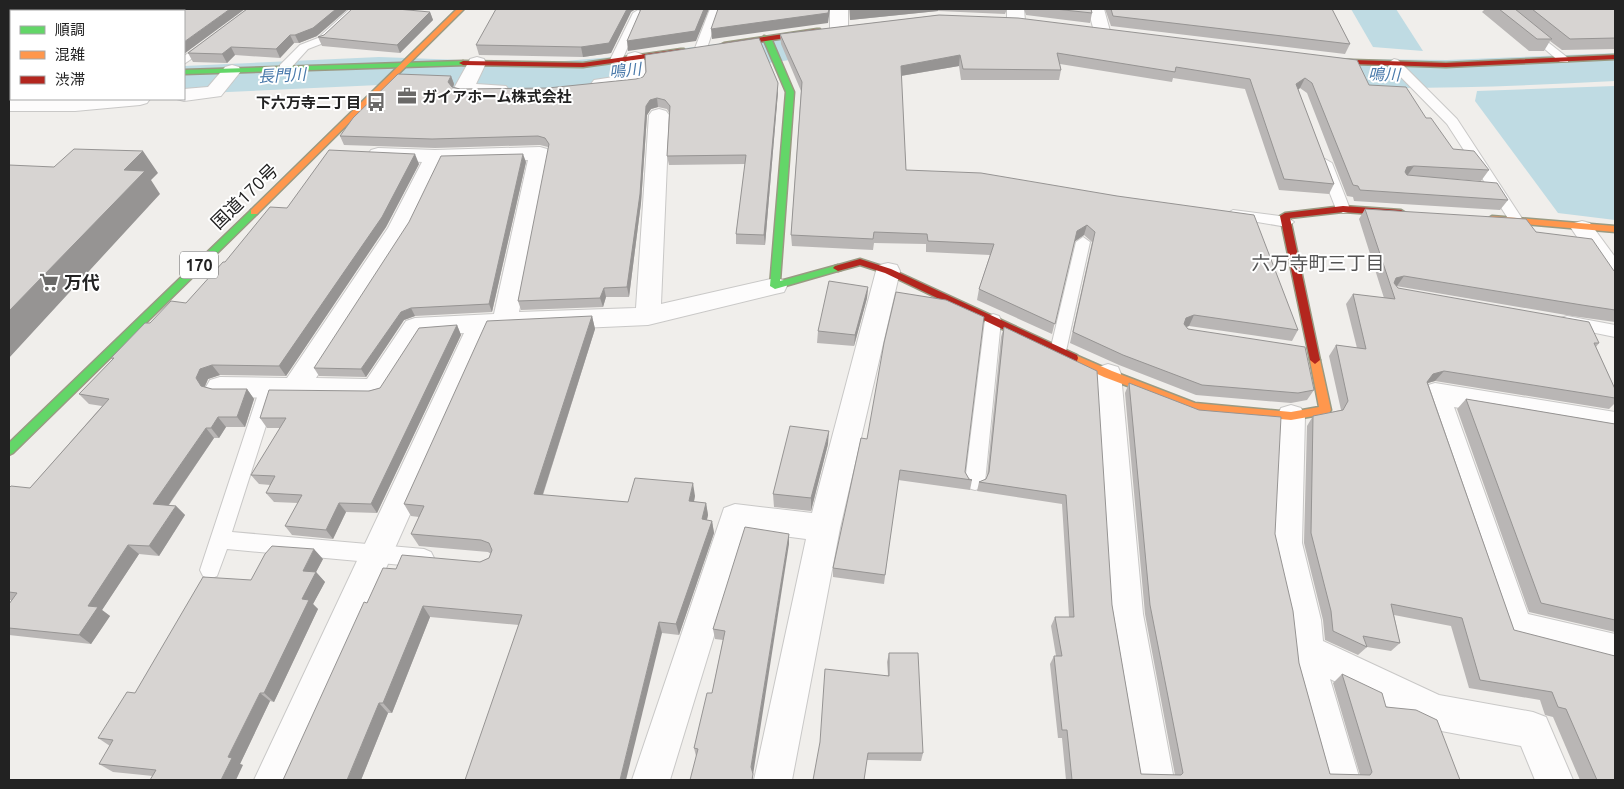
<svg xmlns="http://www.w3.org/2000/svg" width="1624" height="789" viewBox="0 0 1624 789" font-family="Ubuntu,'Noto Sans JP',sans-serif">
<rect width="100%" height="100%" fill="#f0eeeb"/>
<g fill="#bfdbe3">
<path d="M1351,9H1396L1423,51L1373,47Z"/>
<path d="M1615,86V220L1558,213L1475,101L1477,91Z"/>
</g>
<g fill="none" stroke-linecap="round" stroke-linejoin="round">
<g fill="#bfdbe3" fill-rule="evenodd">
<path d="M877,23L893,27L899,36L893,45L625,84L541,91L379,85L184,94V66L379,57L541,63L625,56Z"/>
<path d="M1270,51L1353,59L1447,60L1615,53V81C1542,85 1468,88 1394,88C1348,87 1299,86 1254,75L1247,65L1254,55Z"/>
<path d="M9,74H11V99H26L9,102Z"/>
</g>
<g stroke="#c9c8c7" stroke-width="2">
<g id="lane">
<path d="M350,9H361L326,42L308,49L288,71H280V65L300,45L318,38Z"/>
<path d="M710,9H720L707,48L705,50H697L695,48Z"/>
<path d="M638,10L643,13L622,60L616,64L612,62L610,60L633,13Z"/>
<path d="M1530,28L1568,58V62H1560L1526,33L1524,31Z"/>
<path d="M209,39L213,40V44L184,64V56Z"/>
<path d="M1394,59L1398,60L1457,119L1523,220L1521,223H1511L1447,124L1390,66L1388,63Z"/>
<path d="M1325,159L1332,163L1350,209L1348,212L1343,213L1336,209L1318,163Z"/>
<path d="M1233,210L1287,217L1294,222L1287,227L1228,217L1226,214Z"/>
<path d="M1083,237L1090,242L1066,351L1064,355L1058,357L1052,355L1050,351L1076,242Z"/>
<path d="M993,314L999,316L1001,320L985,482L982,488L975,490L968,488L965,482L985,320L987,316Z"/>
<path d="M1567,316L1615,325V337L1561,326L1559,322L1561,318Z"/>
<path d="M269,381L275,383L278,388L232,532L424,549L431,552L434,558L431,564L424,567L227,549L217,576L210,579L203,576L200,570L260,388L263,383Z"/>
</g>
</g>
<g stroke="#c9c8c7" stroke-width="2">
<g id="street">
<path d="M830,9H848V28L845,32H833L830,28Z"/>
<path d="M1007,9H1024L1025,21L1022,25H1010L1007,21Z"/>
<path d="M1088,9H1104L1110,31L1107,35H1095Z"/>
<path d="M635,52L642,54L644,58L646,80L644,84L601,90L594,88L591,84L594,80L627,75L626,58L628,54Z"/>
<path d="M477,57L484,59L486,63L476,84L506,86L509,90L506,94H456L453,90L468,63L470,59Z"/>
<path d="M232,65L239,67L241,71L221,96L184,101L177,99H184V89L208,87L225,67Z"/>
<rect x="9" y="73" width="2" height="12"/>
<path d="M9,99H150L147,103L140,105L75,111H9Z"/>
<path d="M659,109L666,111L669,115L661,304L775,278L784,280L787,286L784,292L775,294L648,325L491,332L292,780H254L464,333L423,336L385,396L375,399L220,397L210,394L206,387L210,380L220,377L287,378L388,228L422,162L371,158L368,154L371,150L378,148L435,150L540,147L547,149L550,153L519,312L636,308L649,115L652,111ZM528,160L494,314L415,318L406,321L367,379L316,378L411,229L443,162Z"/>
<path d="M1582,221L1590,223L1615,257V282L1606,280L1571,228L1574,223Z"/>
<path d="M888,263L897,265L900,271L840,528L792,780H754L806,539L746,531L670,780H632L724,508L735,504L812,513L876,271L879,265Z"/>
<path d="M1108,364L1118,367L1121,374L1143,614L1174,780H1136L1109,614L1095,374L1098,367Z"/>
<path d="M1435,383L1615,412V434L1454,407L1528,614L1615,634V666L1504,638L1421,393L1425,386Z"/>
<path d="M1291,405L1301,408L1305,416L1302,543L1321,620L1323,641L1439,695L1533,712L1546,717L1573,780H1535L1521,746L1436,730L1330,679L1360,780H1322L1293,671L1287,620L1270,543L1277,416L1281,408Z"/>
</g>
</g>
<g stroke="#999a82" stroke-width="3">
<g id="fast">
<path d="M764,36L771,38L794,92L780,281L838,265L843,268L841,270L775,289L770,286L786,92L763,38Z"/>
<path d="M463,61L467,63L466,65L184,74V70Z"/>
<path d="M254,209L257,210V214L13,453L9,455V443L251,210Z"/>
</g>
</g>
<g stroke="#999a82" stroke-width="3">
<g id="slow">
<path d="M457,9H464L257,214H251V210Z"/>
<path d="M1492,216L1615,226V232L1489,221L1487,219Z"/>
<path d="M1073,354L1112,371L1195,403L1291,412L1319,407L1310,360L1315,356L1320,360L1331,410L1329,413L1325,414L1291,420L1194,411L1104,377L1069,361L1068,358Z"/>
</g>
</g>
<g stroke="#999a82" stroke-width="3">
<g id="jam">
<path d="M817,29H820V33L724,47L720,45L724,43Z"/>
<path d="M681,49H684V53L583,67L463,65L459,63L463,61L583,63Z"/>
<path d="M1615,55V59L1446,67L1322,63L1318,61L1322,59L1446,63Z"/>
<path d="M1343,206L1401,210L1406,213L1401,216L1343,212L1290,218L1320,360L1315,364L1310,360L1280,216L1285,213Z"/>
<path d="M860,259L891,269L1077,355L1078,358L1077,361H1069L885,273L860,265L838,271L833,268L835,266Z"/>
</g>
</g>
<use href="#lane" fill="#fdfcfc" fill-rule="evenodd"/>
<use href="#street" fill="#fdfcfc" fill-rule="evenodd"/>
<use href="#fast" fill="#63d668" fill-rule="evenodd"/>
<use href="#slow" fill="#ff974d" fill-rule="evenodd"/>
<use href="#jam" fill="#b3261e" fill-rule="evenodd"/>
</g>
<g fill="#b9b6b5">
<path d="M9,9L11,11V71L9,70Z"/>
<path d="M247,9L317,36L299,43H294L280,58L235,55L227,63L193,62L188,53Z"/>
<path d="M849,9H1007L1005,14L938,11L850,20Z"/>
<path d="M1024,9H1091L1092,13L1090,23L1026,15Z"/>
<path d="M1105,9H1332L1350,44L1345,54L1111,26Z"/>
<path d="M1483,9H1615V49L1562,50L1550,41L1544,51H1529L1482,12L1484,10Z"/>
<path d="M430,12L433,20L400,53L322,46L318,37L324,35Z"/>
<path d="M631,12L611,53L583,57L479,55L476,45Z"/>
<path d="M939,15L1369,85L1426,118L1453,149L1489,170L1481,181L1438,178L1508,200L1500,210L1354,201L1353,197L1347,196L1307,93L1300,88L1298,90L1334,184L1329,194L1279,190L1245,89L1173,78L1172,82L1060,64L1061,70L1059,80H961L959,66L901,76L906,170L1117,196L1298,330L1292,341L1189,326L1186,327L1188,329L1314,390L1307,400L1291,403L1196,395L1119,365L1070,343L1092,242L1084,235L1075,241L1052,334L977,300L979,289L990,255L926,252V244L874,243L873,250L792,246L791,235L801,91L781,44L780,34Z"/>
<path d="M451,76L454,84L453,87L460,89L778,92L765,245L736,244V234L745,164L669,165L667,156L669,113L667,109L658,107L651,109L647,115L641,203L629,297H606L603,307L521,310L518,301L549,149L548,147L540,145L435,148L344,145L340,136Z"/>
<path d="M526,162L492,312L415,316L404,320L366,377L319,376L314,368Z"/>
<path d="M419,164L386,227L286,376L220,375L208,379L205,387L212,389H247L254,399L245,427H226L219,438H214L169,505L176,506L185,515L159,556L139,554L102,610L110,616L91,644L9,635V604L12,600H9V488H30L102,406L89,404L79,394L113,360L111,358L150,323L186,303L225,262L287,208Z"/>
<path d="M1365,209L1536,232L1615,271V322L1572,316L1396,286L1398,288L1599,343L1596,347L1615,389V403L1609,409L1435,381L1428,383L1514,630L1615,780H1580L1553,717L1545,715L1540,700L1469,688L1451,626L1394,615L1400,643L1391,651L1367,647L1358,655L1325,640L1323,620L1304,543L1307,426L1313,416L1341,410L1329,356L1336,345L1357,348L1346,304L1353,294L1384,298L1359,219Z"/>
<path d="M868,287L867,298L854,346L817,343L818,331Z"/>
<path d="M592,316L595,329L543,495L628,502L695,496L694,502L706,503L708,515L707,520L712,521L714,533L679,635L662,633L519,625L430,617L392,713H388L361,780L367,603L396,569L480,562L489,558L491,554L488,552L419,546L411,534L419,517L411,516L404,504Z"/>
<path d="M457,325L461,335L377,513L346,512L333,539L292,535L285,526L298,503L274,502L266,493L270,485L259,484L251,475L280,428H267L260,418L380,388Z"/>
<path d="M1004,327L1112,605L1141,774L1175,775L1145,614L1125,393L1129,383L1275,534L1299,663L1330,774L1360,775L1333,683L1342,674L1386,707L1460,780H1066L1062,738H1058L1050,664L1054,656H1056L1051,626L1055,617H1069L1062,504L977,491L979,482L986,479L987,476L1001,337Z"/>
<path d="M1466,399L1615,424V632L1529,612L1457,409Z"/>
<path d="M861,438L965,472L969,479L972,480L970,490L898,480L884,584L833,577V568Z"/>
<path d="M828,444L811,511L774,507L773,494Z"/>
<path d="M789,534V544L696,756L694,748L712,693L723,640L715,639L713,629Z"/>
<path d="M323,559L316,572L325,582L313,604L318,609L274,702L270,701L240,764L243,765L153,776L113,772L99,764L110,746L98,738L135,693L251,580Z"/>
<path d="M889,653L923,753L921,761L867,760L813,780L888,675L887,662Z"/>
</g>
<g fill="#969493">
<path d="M230,9H245L184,54V42Z"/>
<path d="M336,9H348L317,36L299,43L295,35Z"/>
<path d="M627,9H636L631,12L611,53L583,57L581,47Z"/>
<path d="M704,9H709L696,41L628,51L627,41Z"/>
<path d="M830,9L828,23L712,39L711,29Z"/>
<path d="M864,9H938V11L850,20V10Z"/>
<path d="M430,12L433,20L400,53L397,45Z"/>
<path d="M290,35L294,43L280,58L276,49Z"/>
<path d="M231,47L235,55L227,63L222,54Z"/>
<path d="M960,55L959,66L900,76L901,66Z"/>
<path d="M451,76L454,84L452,91L448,82Z"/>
<path d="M1305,78L1300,88L1291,95L1296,84Z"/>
<path d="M778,83V92L765,245L764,235Z"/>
<path d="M657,98L658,107L651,109L647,115L641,203L629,297L627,287L646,106L650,100Z"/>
<path d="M143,151L158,173L151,180L160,194L9,358V311L124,170Z"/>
<path d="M415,154L419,164L386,227L286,376L279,366Z"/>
<path d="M523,154L526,162L492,312L489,304Z"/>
<path d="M1414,166L1407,176L1400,178L1407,167Z"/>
<path d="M1087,225L1084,235L1074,242L1077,231Z"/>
<path d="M1404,276L1397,286L1391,288L1396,278Z"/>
<path d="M868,287L867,298L854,346L855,335Z"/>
<path d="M604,288L606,297L603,307L600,298Z"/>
<path d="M411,308L415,316L404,320L366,377L361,369L401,312Z"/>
<path d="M1194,315L1189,326L1181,329L1186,318Z"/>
<path d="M592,316L595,329L539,506L534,494Z"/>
<path d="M457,325L461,335L377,513L371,504Z"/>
<path d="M212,365L220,375L208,379L204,388L201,386L196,378L200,369Z"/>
<path d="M1444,371L1435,381L1424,384L1433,374Z"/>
<path d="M247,389L254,399L245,427L237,417Z"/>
<path d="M218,417L226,427L219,438L211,428Z"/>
<path d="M206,428L214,438L163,513L153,504Z"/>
<path d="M829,431L828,444L811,511V498Z"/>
<path d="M693,483L695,496L691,514L689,501Z"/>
<path d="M339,503L346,512L333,539L326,530Z"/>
<path d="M706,503L708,515L704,531L702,519Z"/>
<path d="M176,506L185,515L159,556L149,546Z"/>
<path d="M712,521L714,533L679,635L676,624Z"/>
<path d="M789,534V544L753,775L751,767Z"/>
<path d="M128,545L139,554L102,610L110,616L91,644L79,635L88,606Z"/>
<path d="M314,549L323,559L315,574L316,572L325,582L313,604L318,609L274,702L264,693L302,599L303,571Z"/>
<path d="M423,606L430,617L392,713L383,703Z"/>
<path d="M659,622L662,633L626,780H620Z"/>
<path d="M260,693L270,701L240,764L243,765L236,780H221L228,757Z"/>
<path d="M379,703L388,713L361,780H347Z"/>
</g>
<g fill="#d7d4d2" stroke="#969493">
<path d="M9,9H230L184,42V11H11V63H9Z"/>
<path d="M247,9H336L313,28L295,35H290L276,49L231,47L222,54L188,53Z"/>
<path d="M352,9H397L430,12L397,45L318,37L324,35Z"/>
<path d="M496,9H627L609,43L581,47L476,45Z"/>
<path d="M641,9H704L695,31L627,41Z"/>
<path d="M718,9H829L828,13L711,29Z"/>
<path d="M850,9H864L850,10Z"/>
<path d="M1055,9H1091L1092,13Z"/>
<path d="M1111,9H1332L1350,44L1113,16Z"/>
<path d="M1499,9H1515L1552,39H1537Z"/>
<path d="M1532,9H1615V38L1570,39Z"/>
<path d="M939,15L1018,18L1357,60L1369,85L1406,87L1426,118H1431L1453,149L1474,151L1489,170L1414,166L1407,167L1405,172L1407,175L1497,183L1508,200L1360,190L1358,186L1353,185L1312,83L1305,78L1296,84L1334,184L1284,179L1250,79L1176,67L1175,72L1057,53L1061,70L963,69L960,55L901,66L906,170L981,173L1117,196L1254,215L1298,330L1194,315L1186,318L1184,324L1188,329L1305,347L1314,390L1298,393L1202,385L1123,355L1073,332L1095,232L1087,225L1077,231L1055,324L979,289L994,244L928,241L927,234L874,232L873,239L791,235L802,82L780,34Z"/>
<path d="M759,38L778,83L764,235L736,234L746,155L667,156L670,106L665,100L657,98L650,100L646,106L640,194L627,287L604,288L600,298L518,301L549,144L545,138L538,136L432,139L340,136L353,118L398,74L451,76L448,82L452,87L460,89L548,88L636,79L643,77L646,72L645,55Z"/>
<path d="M74,149L143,151L124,170L145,171L9,311V165L54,167Z"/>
<path d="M329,150L415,154L382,217L279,366L212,365L200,369L196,378L201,386L212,389H247L237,417H218L211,428H206L153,504L176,506L149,546L128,545L88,606L98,607L79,635L9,628V604L17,593L9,592V488L11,486L30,488L109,399L79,394L114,358H111L145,323H150L171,301L186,303L223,262H225L270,207L287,208Z"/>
<path d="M523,154L489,304L411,308L401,312L361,369L314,368L409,222L441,156Z"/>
<path d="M1365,209L1526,219L1536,232L1592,239L1614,271H1615V310L1582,305L1404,276L1396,278L1394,283L1398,288L1589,322L1599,343H1594L1615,389V398L1444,371L1433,374L1427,382L1514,630L1615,656V780H1597L1566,709L1558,707L1552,692L1480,680L1462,618L1391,604L1400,643L1363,636L1367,647L1333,631L1331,611L1311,533L1313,416L1343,410L1348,401L1336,345L1366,349L1353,294L1395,299Z"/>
<path d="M829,281L868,287L855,335L818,331Z"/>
<path d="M896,292L946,300L984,317L965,472L969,479L972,480L900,470L885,575L833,568L861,438L867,439L884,343Z"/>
<path d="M592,316L534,494L628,502L635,478L693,483L689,501L706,503L702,519L712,521L676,624L659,622L620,780H465L522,615L423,606L383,703H379L347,780H283L364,602L367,603L383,568L396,569L402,555L480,562L489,558L492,550L489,543L481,540L411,534L424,506L404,504L487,321Z"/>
<path d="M457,325L371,504L339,503L326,530L285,526L302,495L266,493L275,476L251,475L286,418H260L269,390L369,391L380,388L419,328Z"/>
<path d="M1004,327L1097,371L1112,605L1141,774L1181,775L1183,773L1150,605L1129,383L1199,410L1281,417L1275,534L1293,611L1299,663L1330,774L1370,775L1372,772L1342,674L1382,693L1386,707L1416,710L1437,720L1460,780H1072L1067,730H1062L1054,656H1062L1055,617H1074L1066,495L979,482L986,479L989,472Z"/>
<path d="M1466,399L1615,424V620L1541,603Z"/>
<path d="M790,426L829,431L811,498L773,494Z"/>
<path d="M745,527L789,534L751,767L753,774L752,780H690L698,749L694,748L707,693H712L725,631L713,629Z"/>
<path d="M272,546L314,549L303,571L316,572L302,599L309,600L264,693H260L228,757L232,758L221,780H150L156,770L99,764L113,740L98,738L127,692L135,693L203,577L251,580L265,554Z"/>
<path d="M889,653H918L923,753H868L864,780H813L820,742L825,669L889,676Z"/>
</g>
<defs>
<g id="office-bare" transform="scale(1.5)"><path d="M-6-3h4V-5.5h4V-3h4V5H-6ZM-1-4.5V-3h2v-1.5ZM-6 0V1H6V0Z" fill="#6a6968" stroke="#fff" stroke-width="2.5" paint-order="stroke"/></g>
<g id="bus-bare" transform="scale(1.5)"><path d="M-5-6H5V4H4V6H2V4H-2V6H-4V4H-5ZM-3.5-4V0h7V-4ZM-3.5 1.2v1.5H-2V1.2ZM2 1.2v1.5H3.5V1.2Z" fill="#6a6968" stroke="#fff" stroke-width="2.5" paint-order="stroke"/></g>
<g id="supermarket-bare" transform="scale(1.5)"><path d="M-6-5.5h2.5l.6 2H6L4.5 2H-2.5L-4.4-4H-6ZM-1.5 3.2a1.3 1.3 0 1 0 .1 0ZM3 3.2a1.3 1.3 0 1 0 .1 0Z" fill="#6a6968" stroke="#fff" stroke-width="2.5" paint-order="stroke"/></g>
</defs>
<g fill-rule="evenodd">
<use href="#office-bare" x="407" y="96"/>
<use href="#bus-bare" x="376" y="102"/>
<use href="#supermarket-bare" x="49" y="282"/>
</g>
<g text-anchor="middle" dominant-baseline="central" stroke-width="4" stroke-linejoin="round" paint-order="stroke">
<g font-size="15" font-weight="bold" fill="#222" stroke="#fff" text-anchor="start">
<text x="422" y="96">ガイアホーム株式会社</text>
<text x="361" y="102" text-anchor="end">下六万寺二丁目</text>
</g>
<g font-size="16" font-style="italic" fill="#4a7aab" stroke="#fff">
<text transform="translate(625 70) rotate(-6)">鳴川</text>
<text transform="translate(1384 74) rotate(1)">鳴川</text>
<text transform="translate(282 75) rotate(-3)">長門川</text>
</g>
<rect fill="#fff" stroke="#646464" stroke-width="1" x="180" y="251.5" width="38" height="27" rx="4"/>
<g font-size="16" font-weight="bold" fill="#222">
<text x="199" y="265">170</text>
</g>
<g font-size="18" fill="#222" stroke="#fff">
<text transform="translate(244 196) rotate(-44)">国道170号</text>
</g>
<g font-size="18" font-weight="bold" fill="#222" stroke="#fff" text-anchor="start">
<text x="64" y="282">万代</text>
</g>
<g font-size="19" fill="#555" stroke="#fff">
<text x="1318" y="263">六万寺町三丁目</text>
</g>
</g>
<rect width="1624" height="789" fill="none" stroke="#222222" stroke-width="20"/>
<rect x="10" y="10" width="175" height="90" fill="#ffffff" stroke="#a7a7a7"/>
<rect x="20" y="26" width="25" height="8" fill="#63d668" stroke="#a7a7a7"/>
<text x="55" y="35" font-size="15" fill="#222222">順調</text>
<rect x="20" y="51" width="25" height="8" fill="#ff974d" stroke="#a7a7a7"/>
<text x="55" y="60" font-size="15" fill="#222222">混雑</text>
<rect x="20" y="76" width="25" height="8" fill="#b3261e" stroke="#a7a7a7"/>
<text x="55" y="85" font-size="15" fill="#222222">渋滞</text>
</svg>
